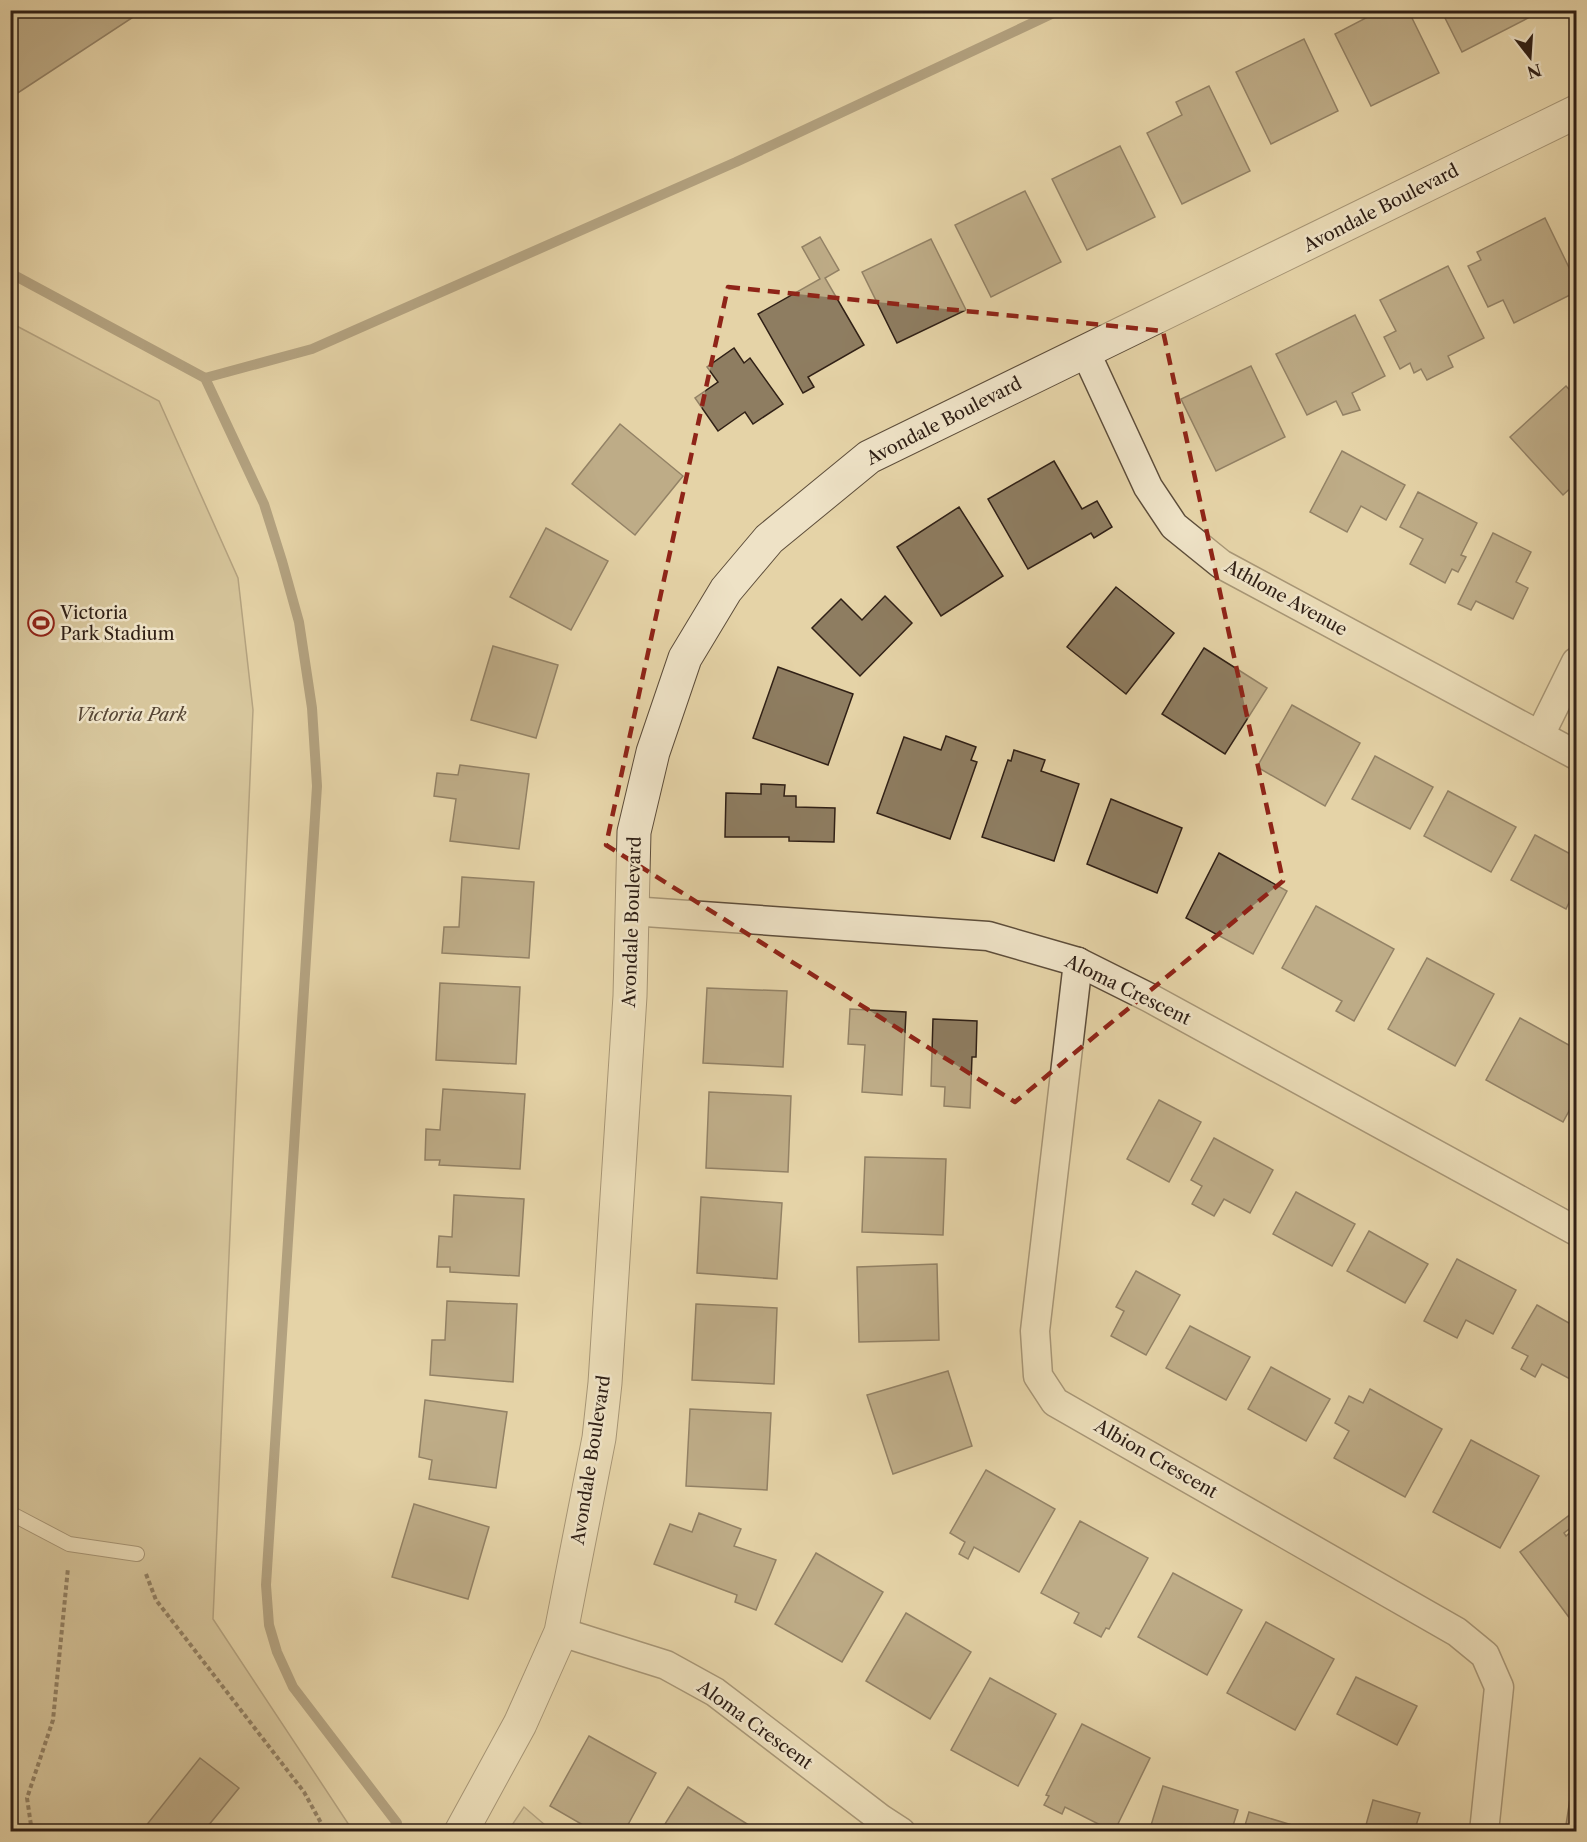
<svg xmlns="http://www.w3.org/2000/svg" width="1587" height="1842" viewBox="0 0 1587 1842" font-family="'Libre Caslon Text',serif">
<rect width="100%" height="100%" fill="#e5d3a7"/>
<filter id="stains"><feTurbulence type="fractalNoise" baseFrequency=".00333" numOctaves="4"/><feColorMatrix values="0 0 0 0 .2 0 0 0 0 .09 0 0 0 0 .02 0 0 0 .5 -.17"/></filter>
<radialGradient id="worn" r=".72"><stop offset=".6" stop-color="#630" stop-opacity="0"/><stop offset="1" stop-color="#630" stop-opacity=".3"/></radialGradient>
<g fill="#c6b58e" stroke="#7b6a52" stroke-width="1.5">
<path d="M11,323L159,401L238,578L253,710L213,1619L353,1831H11Z"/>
<path d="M524,1807L552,1831H508Z"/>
</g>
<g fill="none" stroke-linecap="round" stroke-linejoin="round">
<g stroke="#776750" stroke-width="10">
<path d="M10,273L205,378L264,504L282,561L299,622L312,708L317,786L266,1585L269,1625L277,1652L293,1687L397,1823"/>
<path d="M205,378L312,349L736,162L1060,10"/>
</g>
</g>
<g fill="#8e7d61" stroke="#302016" stroke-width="1.5">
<path d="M10,10H144L10,98Z"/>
<path d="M1381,10H1408L1439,73L1371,106L1335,34Z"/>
<path d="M1441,10H1527L1530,17L1462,52Z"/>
<path d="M1304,39L1338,111L1271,144L1236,72Z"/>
<path d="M1209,86L1250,171L1182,204L1147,133L1182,115L1176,102Z"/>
<path d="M1120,146L1155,217L1087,250L1052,179Z"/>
<path d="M1025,191L1061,262L991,297L955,225Z"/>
<path d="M1545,218L1576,282V292L1514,323L1503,300L1488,307L1468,266L1481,260L1477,252Z"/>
<path d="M820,237L839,270L825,278L864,345L808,377L814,387L803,393L758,314L820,279L802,247Z"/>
<path d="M931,239L966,310L897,343L862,272Z"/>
<path d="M1448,266L1484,338L1448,356L1453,367L1427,380L1421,369L1414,373L1410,363L1400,369L1384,337L1396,331L1380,300Z"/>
<path d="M1355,315L1385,376L1352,393L1360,410L1343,415L1336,401L1307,415L1276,354Z"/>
<path d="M734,348L744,363L750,358L783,404L753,424L745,412L718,431L695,398L718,382L707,367Z"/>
<path d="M1251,366L1285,437L1216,471L1181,399Z"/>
<path d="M1566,386L1576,397V483L1563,495L1510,437Z"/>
<path d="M620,424L683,476L635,535L572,484Z"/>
<path d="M1342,451L1405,485L1386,520L1361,506L1347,532L1310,512Z"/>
<path d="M1054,461L1082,509L1097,501L1112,527L1094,538L1091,533L1028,569L988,499Z"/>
<path d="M1418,492L1477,523L1461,555L1466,557L1458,572L1452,569L1445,583L1410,564L1423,539L1400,527Z"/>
<path d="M959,507L1003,576L941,616L897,547Z"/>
<path d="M546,528L608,561L571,630L510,597Z"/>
<path d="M1493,533L1531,552L1516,582L1528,588L1513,619L1476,601L1471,610L1458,604Z"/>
<path d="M1116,587L1174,633L1126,694L1067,647Z"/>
<path d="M885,596L912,623L860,676L812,628L841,599L862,620Z"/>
<path d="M493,646L558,665L536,738L471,720Z"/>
<path d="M1204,648L1267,688L1225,754L1162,714Z"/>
<path d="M778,667L853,694L828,765L753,738Z"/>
<path d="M1292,705L1360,743L1325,806L1257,767Z"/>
<path d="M946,736L976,747L971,760L977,762L950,839L877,813L904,737L941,750Z"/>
<path d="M1014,750L1045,760L1041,771L1079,784L1054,861L982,837L1008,760L1011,761Z"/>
<path d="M1375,756L1433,787L1410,829L1352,799Z"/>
<path d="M460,765L529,774L519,849L450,841L456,799L434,796L437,773L458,775Z"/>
<path d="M761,784L785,785L784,796H796V807L835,808L834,842L789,841V837H725L726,793L761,794Z"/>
<path d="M1448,791L1516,827L1491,872L1424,836Z"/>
<path d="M1111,799L1182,828L1157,893L1087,864Z"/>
<path d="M1535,835L1576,857V888L1566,909L1511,880Z"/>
<path d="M1219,853L1287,891L1253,954L1186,918Z"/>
<path d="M462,877L534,882L529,958L442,953L444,927H459Z"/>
<path d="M1316,906L1394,949L1354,1021L1336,1011L1342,1001L1282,968Z"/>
<path d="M1427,958L1494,994L1455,1066L1388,1029Z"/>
<path d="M440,983L520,987L516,1064L436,1060Z"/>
<path d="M707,988L787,991L783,1067L703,1063Z"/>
<path d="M850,1009L906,1012L902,1095L862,1092L865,1045L848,1044Z"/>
<path d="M1520,1018L1576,1049V1098L1563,1122L1486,1080Z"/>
<path d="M933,1019L977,1021L976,1057H972L970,1108L944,1106L945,1087L931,1086Z"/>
<path d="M443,1089L525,1094L520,1169L439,1165L440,1160H425L426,1129L440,1130Z"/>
<path d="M709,1092L791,1096L788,1172L706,1168Z"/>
<path d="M1159,1100L1201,1122L1169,1182L1127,1159Z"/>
<path d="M1214,1138L1273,1170L1250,1213L1224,1199L1214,1216L1192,1204L1202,1186L1191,1180Z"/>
<path d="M865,1157L946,1159L943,1235L862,1232Z"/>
<path d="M1296,1192L1355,1224L1332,1266L1273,1234Z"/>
<path d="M454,1195L524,1199L519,1276L450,1272V1267H437L439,1236L452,1237Z"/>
<path d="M701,1197L782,1203L777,1279L697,1273Z"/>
<path d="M1369,1231L1428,1264L1405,1303L1347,1271Z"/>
<path d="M1457,1259L1516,1290L1493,1334L1466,1320L1457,1338L1424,1321Z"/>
<path d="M937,1264L939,1340L859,1342L857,1267Z"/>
<path d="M1136,1271L1180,1295L1146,1355L1111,1336L1124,1311L1116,1307Z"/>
<path d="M447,1301L517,1304L513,1382L430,1375L432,1340H445Z"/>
<path d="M696,1304L777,1308L774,1384L692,1380Z"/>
<path d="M1537,1305L1576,1327V1367L1570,1379L1542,1364L1535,1377L1521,1369L1528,1356L1512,1348Z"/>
<path d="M1190,1326L1250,1357L1226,1400L1166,1368Z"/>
<path d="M1271,1367L1330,1399L1306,1441L1248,1409Z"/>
<path d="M948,1371L972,1446L893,1474L867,1395Z"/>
<path d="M1370,1389L1442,1429L1405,1497L1334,1458L1349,1431L1335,1423L1349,1396L1363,1403Z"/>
<path d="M425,1400L507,1412L496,1488L429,1479L432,1460L419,1457Z"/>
<path d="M690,1409L771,1413L767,1490L686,1486Z"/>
<path d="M1471,1440L1539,1476L1500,1548L1433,1512Z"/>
<path d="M986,1470L1055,1509L1019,1572L974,1547L968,1559L959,1554L965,1542L950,1533Z"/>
<path d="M414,1504L489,1527L468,1599L392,1577Z"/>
<path d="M1575,1511L1576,1524L1564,1533L1566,1536L1576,1527V1622L1574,1624L1520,1552Z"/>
<path d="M699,1513L741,1529L734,1546L776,1560L756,1610L735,1602L737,1595L654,1564L670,1524L692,1532Z"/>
<path d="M1080,1521L1148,1558L1109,1629L1106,1628L1101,1637L1074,1623L1079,1613L1041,1593Z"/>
<path d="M816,1553L883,1592L842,1662L775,1624Z"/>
<path d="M1173,1573L1242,1610L1207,1675L1138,1637Z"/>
<path d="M906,1613L971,1652L930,1719L866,1681Z"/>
<path d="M1266,1622L1334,1659L1295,1730L1227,1693Z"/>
<path d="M1356,1677L1417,1706L1397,1745L1337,1714Z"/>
<path d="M990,1678L1056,1714L1018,1786L951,1750Z"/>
<path d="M1082,1724L1150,1758L1114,1832L1065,1807L1062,1814L1044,1805L1049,1796L1046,1795Z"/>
<path d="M589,1736L656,1773L624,1832H595L550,1806Z"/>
<path d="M200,1758L239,1788L208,1826L215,1832H141Z"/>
<path d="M1576,1760V1827L1566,1825Z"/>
<path d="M1163,1786L1238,1810L1231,1832H1149Z"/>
<path d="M688,1787L752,1827L749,1832H660Z"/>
<path d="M1373,1800L1420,1813L1414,1832H1364Z"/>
<path d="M1249,1812L1315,1832H1243Z"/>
</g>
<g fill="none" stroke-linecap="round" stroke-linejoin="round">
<g stroke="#5d4d3a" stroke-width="16">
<path id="service" d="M10,1513L69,1544L137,1554"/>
</g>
<g stroke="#5d4d3a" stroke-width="31">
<g id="minor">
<path d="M1085,351L1148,487L1174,526L1221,564L1576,755"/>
<path d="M1540,735L1576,662"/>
<path d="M631,911L988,936L1078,962L1150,998L1576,1231"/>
<path d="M1078,962L1035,1331L1038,1376L1055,1402L1457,1632L1485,1655L1499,1687L1484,1832"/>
<path d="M561,1632L666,1665L715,1692L881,1819L901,1832"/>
</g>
</g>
<g stroke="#5d4d3a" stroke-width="35">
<path id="tertiary" d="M461,1832L520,1724L561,1632L599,1438L605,1383L630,996L634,832L653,752L685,658L726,590L769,539L869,457L1576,112"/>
</g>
<g stroke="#302016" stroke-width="4" stroke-dasharray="4.5 3" stroke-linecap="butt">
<path d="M146,1574L156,1600L304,1792L326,1832"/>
<path d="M32,1832L27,1798L53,1720L68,1568"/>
</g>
<use href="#service" stroke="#eee2c6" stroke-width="14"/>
<use href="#minor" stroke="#eee2c6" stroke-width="28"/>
<use href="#tertiary" stroke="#eee2c6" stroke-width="33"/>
</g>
<path d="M0 0H1587V1842H0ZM728,287L1163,331L1283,881L1015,1102L606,845Z" fill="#e5d3a7" fill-opacity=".55" fill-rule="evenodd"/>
<path fill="none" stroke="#8f2418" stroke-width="4.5" stroke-dasharray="12 8" stroke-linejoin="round" d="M728,287L1163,331L1283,881L1015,1102L606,845Z"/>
<defs>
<g id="stadium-ring" transform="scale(1.35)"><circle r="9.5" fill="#eee2c6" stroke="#8f2418" stroke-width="1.5"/><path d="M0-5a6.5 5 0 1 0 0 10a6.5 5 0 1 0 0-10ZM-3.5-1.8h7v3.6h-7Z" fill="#8f2418"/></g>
</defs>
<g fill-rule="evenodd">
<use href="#stadium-ring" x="41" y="623"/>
</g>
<g text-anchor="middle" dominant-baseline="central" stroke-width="5" stroke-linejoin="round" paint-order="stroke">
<g font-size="18" fill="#302016" stroke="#eee2c6">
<text transform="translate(1381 208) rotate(-27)">Avondale Boulevard</text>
<text transform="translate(944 421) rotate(-27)">Avondale Boulevard</text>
<text transform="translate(1286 598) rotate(29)">Athlone Avenue</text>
<text transform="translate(632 922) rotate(-88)">Avondale Boulevard</text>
<text transform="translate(1128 990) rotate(26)">Aloma Crescent</text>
<text transform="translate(1156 1459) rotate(30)">Albion Crescent</text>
<text transform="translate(591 1460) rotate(-81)">Avondale Boulevard</text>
<text transform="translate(755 1725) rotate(36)">Aloma Crescent</text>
</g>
<g font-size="18" fill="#302016" stroke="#eee2c6" text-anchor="start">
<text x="60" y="613">Victoria<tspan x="60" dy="21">Park Stadium</tspan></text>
</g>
<g font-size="18" font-style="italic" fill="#564534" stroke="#eee2c6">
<text x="131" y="715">Victoria Park</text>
</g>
</g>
<rect width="1587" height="1842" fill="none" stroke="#e5d3a7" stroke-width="36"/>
<rect x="12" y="12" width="1563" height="1818" fill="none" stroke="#302016" stroke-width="3"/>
<rect x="18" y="18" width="1551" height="1806" fill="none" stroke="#302016" stroke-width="1.5"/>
<g transform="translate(1530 57) rotate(163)" stroke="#eee2c6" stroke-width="4.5" paint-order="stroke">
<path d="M0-4.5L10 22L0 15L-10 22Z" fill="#302016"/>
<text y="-9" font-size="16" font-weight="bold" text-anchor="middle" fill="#302016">N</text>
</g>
<rect width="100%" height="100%" filter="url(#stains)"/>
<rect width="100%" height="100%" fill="url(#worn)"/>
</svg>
